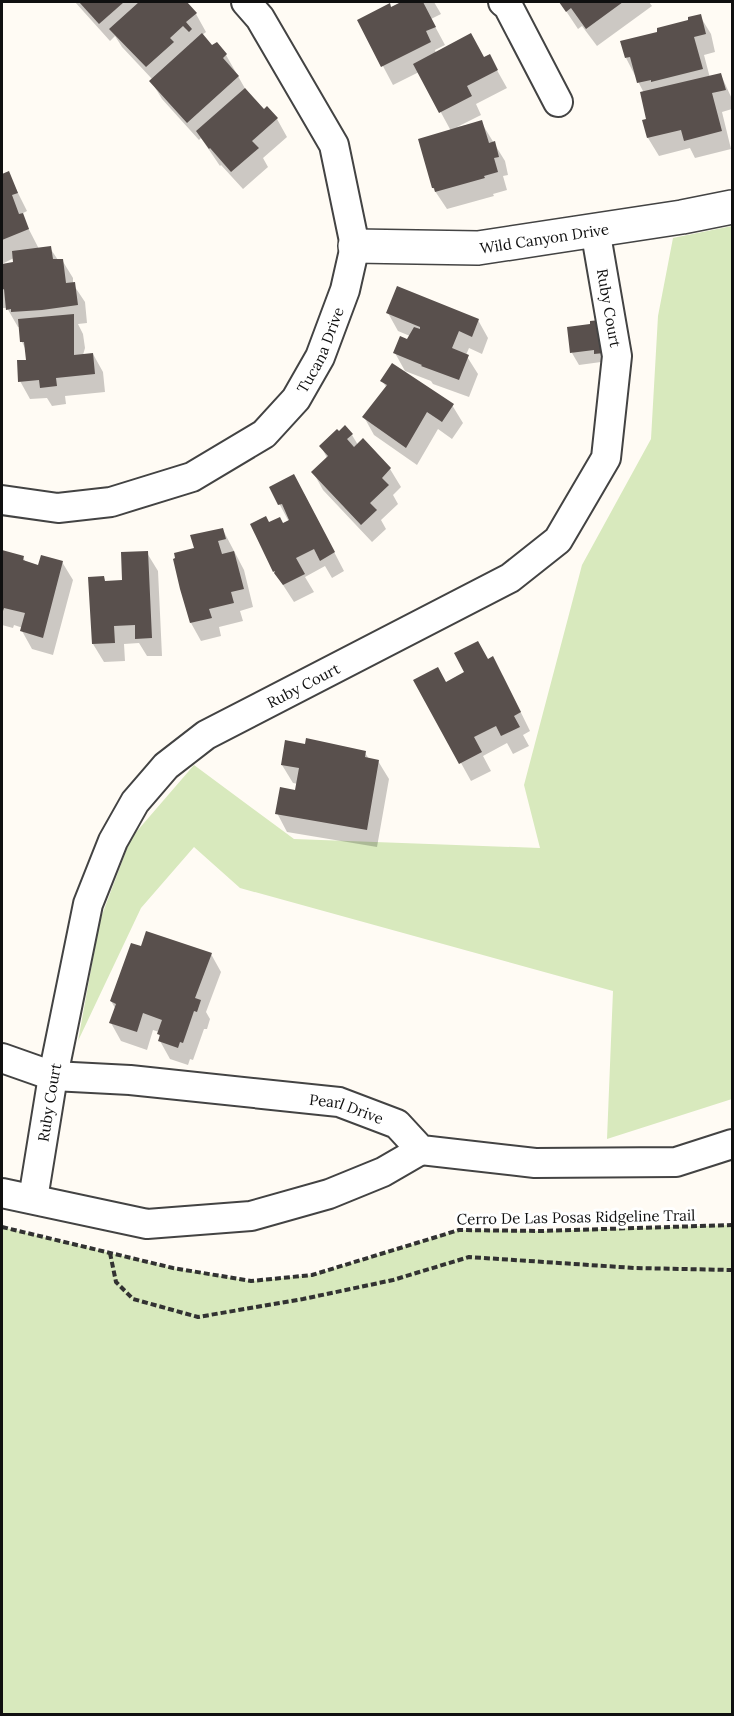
<svg xmlns="http://www.w3.org/2000/svg" width="734" height="1716" viewBox="0 0 734 1716" font-family="Lora,serif">
<rect width="100%" height="100%" fill="#fffbf4"/>
<g fill="#d8e9bd">
<path d="M732,226V1099L607,1139L613,991L240,888L194,847L141,908L78,1041L100,920L131,838L194,765L294,839L540,848L524,785L582,565L651,439L658,316L673,238Z"/>
<path d="M732,1225V1714H2V1227L173,1268L251,1281L312,1275L459,1230L541,1231Z"/>
</g>
<g fill="#0003">
<path d="M75,2H176L178,3L185,2L196,14L206,32L202,35L212,47L226,55L247,92L263,111L277,119L287,137L263,158L268,167L243,189L221,165L220,166L201,138L199,140L162,99L151,81L153,80L122,47L115,36L110,41Z"/>
<path d="M405,2H434L441,14L431,19L445,45L435,50L436,53L484,59L489,56L507,88L476,104L481,115L457,127L481,122L505,161L508,175L503,176L507,190L493,194L494,196L447,209L433,188L451,131L419,72L393,85L359,21Z"/>
<path d="M560,2H649L652,6L597,46L582,26L578,29Z"/>
<path d="M700,16L711,34L715,52L704,55L710,78L721,75L732,99V109L722,112L731,149L695,158L690,148L659,156L648,138L644,93L626,58L659,33Z"/>
<path d="M8,173L27,211L21,214L39,249L50,248L58,260H62L73,278V284L85,302L87,323L78,324L83,334L85,348L83,355L93,354L103,372L105,392L65,396L66,404L52,406L47,398L30,399L20,381L27,361L26,350L22,342L20,327H18L7,308H3L2,306V265L14,263V258L2,264V176Z"/>
<path d="M388,313L478,320L488,338L482,354L469,348L466,355L478,374L469,397L433,384L431,381L405,371L395,353L410,336L398,331Z"/>
<path d="M609,320L603,366L601,362L579,365L572,353Z"/>
<path d="M382,381L452,405L463,423L452,439L438,429L417,465L374,435L364,417L387,388Z"/>
<path d="M352,435L358,445L363,440L390,469L401,487L393,495L398,504L381,520L386,529L372,542L323,490L313,472L327,458L321,446Z"/>
<path d="M271,488L304,494L344,571L332,578L325,566L305,577L314,592L294,602L274,571L268,524L283,525L289,522Z"/>
<path d="M223,530L244,570L253,607L240,611L243,621L219,627L221,636L201,641L191,623L196,549Z"/>
<path d="M2,552L23,557L26,563L39,566L62,562L73,580L53,655L32,649L22,631L23,628L14,625L13,628L2,625Z"/>
<path d="M147,553L158,571L162,656H147L139,643L124,644L125,661L104,662L93,644L89,579L105,582H124Z"/>
<path d="M488,660L503,676L530,731L523,735L529,746L513,754L507,743L483,756L491,771L471,781L415,680L446,684Z"/>
<path d="M306,745L365,753L369,759L378,761L389,779L377,847L287,832L277,813L296,791L298,784L293,783L282,765Z"/>
<path d="M141,948L211,954L221,972L206,1012L210,1019L207,1029H204L193,1060L190,1059L188,1065L170,1059L160,1041L159,1032L153,1030L147,1050L121,1041L111,1023L115,1008L111,1001Z"/>
</g>
<g fill="#59504d">
<path d="M79,2H124L99,24Z"/>
<path d="M139,2H187L197,13L186,22L192,29L189,32L183,26L170,38L174,42L146,67L109,29Z"/>
<path d="M401,2H423L436,27L426,31L431,42L381,67L357,20L390,3L391,7Z"/>
<path d="M559,2H623L586,29L571,8L566,12Z"/>
<path d="M701,14L706,34L694,37L703,69L651,82V80L637,83L630,57L625,58L620,41L657,32V28L688,20V17Z"/>
<path d="M202,33L212,45L217,42L227,54L223,58L239,76L187,123L149,81Z"/>
<path d="M471,33L484,57L490,54L498,70L467,86L472,96L439,113L413,64Z"/>
<path d="M721,73L726,90L712,93L722,131L684,141L681,130L647,138L642,120L646,119L640,92Z"/>
<path d="M245,88L264,109L267,106L278,118L252,141L259,148L231,172L210,148L209,149L196,131Z"/>
<path d="M482,120L489,143L495,141L499,157L494,158L498,172L484,176L485,178L435,192L434,188H432L418,139Z"/>
<path d="M9,171L18,193L12,195L19,214L23,213L29,229L2,240V174Z"/>
<path d="M51,246L53,259H63L66,283L75,282L78,305L42,310L11,312V309L6,310L4,289L2,290V264L13,262L12,251Z"/>
<path d="M397,286L479,319L472,337L459,331L452,348L469,355L459,380L421,366L422,365L393,353L400,336L407,339L414,327L420,329V327L386,313Z"/>
<path d="M74,314V355L93,353L95,374L56,378L57,386L40,388L39,380L18,382L17,360H26L24,342H20L18,319Z"/>
<path d="M610,319L614,352L594,354V350L570,353L567,327L590,324V321Z"/>
<path d="M392,363L454,404L442,422L427,412L406,448L362,417L387,385L380,381Z"/>
<path d="M345,425L353,434L347,439L354,447L363,438L391,468L382,478L389,485L370,503L377,510L361,525L311,472L328,456L319,446L337,429L339,431Z"/>
<path d="M294,474L335,552L320,561L314,549L296,558L305,574L283,585L274,573L275,571L273,572L250,524L266,516L269,522L280,517L283,523L289,520L282,504L278,505L269,487Z"/>
<path d="M223,528L226,539L218,541L222,554L234,551L244,589L231,592L234,603L209,609L212,618L190,623L180,589L173,559L175,558L174,553L194,548L190,535Z"/>
<path d="M2,550L24,556L23,560L38,565L41,555L63,561L43,638L20,631L25,613L4,608L3,611L2,610Z"/>
<path d="M148,551L152,638L135,639V625L114,626L115,643L92,644L88,577L104,576L105,581L122,580L121,552Z"/>
<path d="M478,641L488,659L493,656L521,712L514,716L520,727L501,736L496,726L474,737L482,752L459,764L413,680L438,667L446,682L464,672L454,653Z"/>
<path d="M306,738L366,751L365,757L379,760L367,830L275,814L280,787L295,790L299,768L281,765L285,740L305,744Z"/>
<path d="M146,931L212,953L195,998L201,1000L197,1012L194,1011L183,1043L180,1042L178,1048L158,1041L160,1035L157,1034L162,1020L143,1013L137,1032L109,1023L116,1004L110,1001L131,943L141,946Z"/>
</g>
<g fill="none" stroke-linecap="round" stroke-linejoin="round">
<g stroke="#434343" stroke-width="32">
<g id="minor">
<path d="M503,2L508,6L558,102"/>
<path id="s1" d="M2,500L58,508L111,502L192,477L264,434L296,399L320,357L345,290L355,246L334,145L260,18L246,2"/>
<path id="s2" d="M2,1058L53,1076L130,1080L339,1102L397,1124L421,1150L535,1163L676,1162L732,1144"/>
<path d="M2,1193L147,1224L251,1216L329,1194L383,1172L421,1150"/>
<path id="s3" d="M33,1199L53,1076L88,904L113,841L135,802L166,766L206,735L510,578L558,540L606,458L617,356L595,229"/>
</g>
</g>
<g stroke="#434343" stroke-width="36">
<g id="tertiary">
<path id="s4" d="M355,246L478,248L682,217L732,207"/>
</g>
</g>
<g stroke="#323232" stroke-width="4" stroke-dasharray="6 3" stroke-linecap="butt">
<path d="M2,1227L173,1268L251,1281L312,1275L459,1230L541,1231L732,1225"/>
<path d="M110,1253L116,1282L133,1299L198,1317L303,1299L393,1280L469,1257L635,1268L732,1270"/>
</g>
<use href="#minor" stroke="#fff" stroke-width="28"/>
<use href="#tertiary" stroke="#fff" stroke-width="33"/>
</g>
<g text-anchor="middle" dominant-baseline="central" stroke-width="6" stroke-linejoin="round" paint-order="stroke">
<g font-size="15" fill="#101010" stroke="#fff">
<text stroke="none"><textPath href="#s4" startOffset="190">Wild Canyon Drive</textPath></text>
<text transform="translate(609 308) rotate(80)">Ruby Court</text>
<text stroke="none"><textPath href="#s1" startOffset="381">Tucana Drive</textPath></text>
<text stroke="none"><textPath href="#s3" startOffset="620">Ruby Court</textPath></text>
<text stroke="none"><textPath href="#s3" startOffset="98">Ruby Court</textPath></text>
<text stroke="none"><textPath href="#s2" startOffset="350">Pearl Drive</textPath></text>
<text transform="translate(576 1217) rotate(-1)">Cerro De Las Posas Ridgeline Trail</text>
</g>
</g>
<rect width="734" height="1716" fill="none" stroke="#101010" stroke-width="6"/>
</svg>
